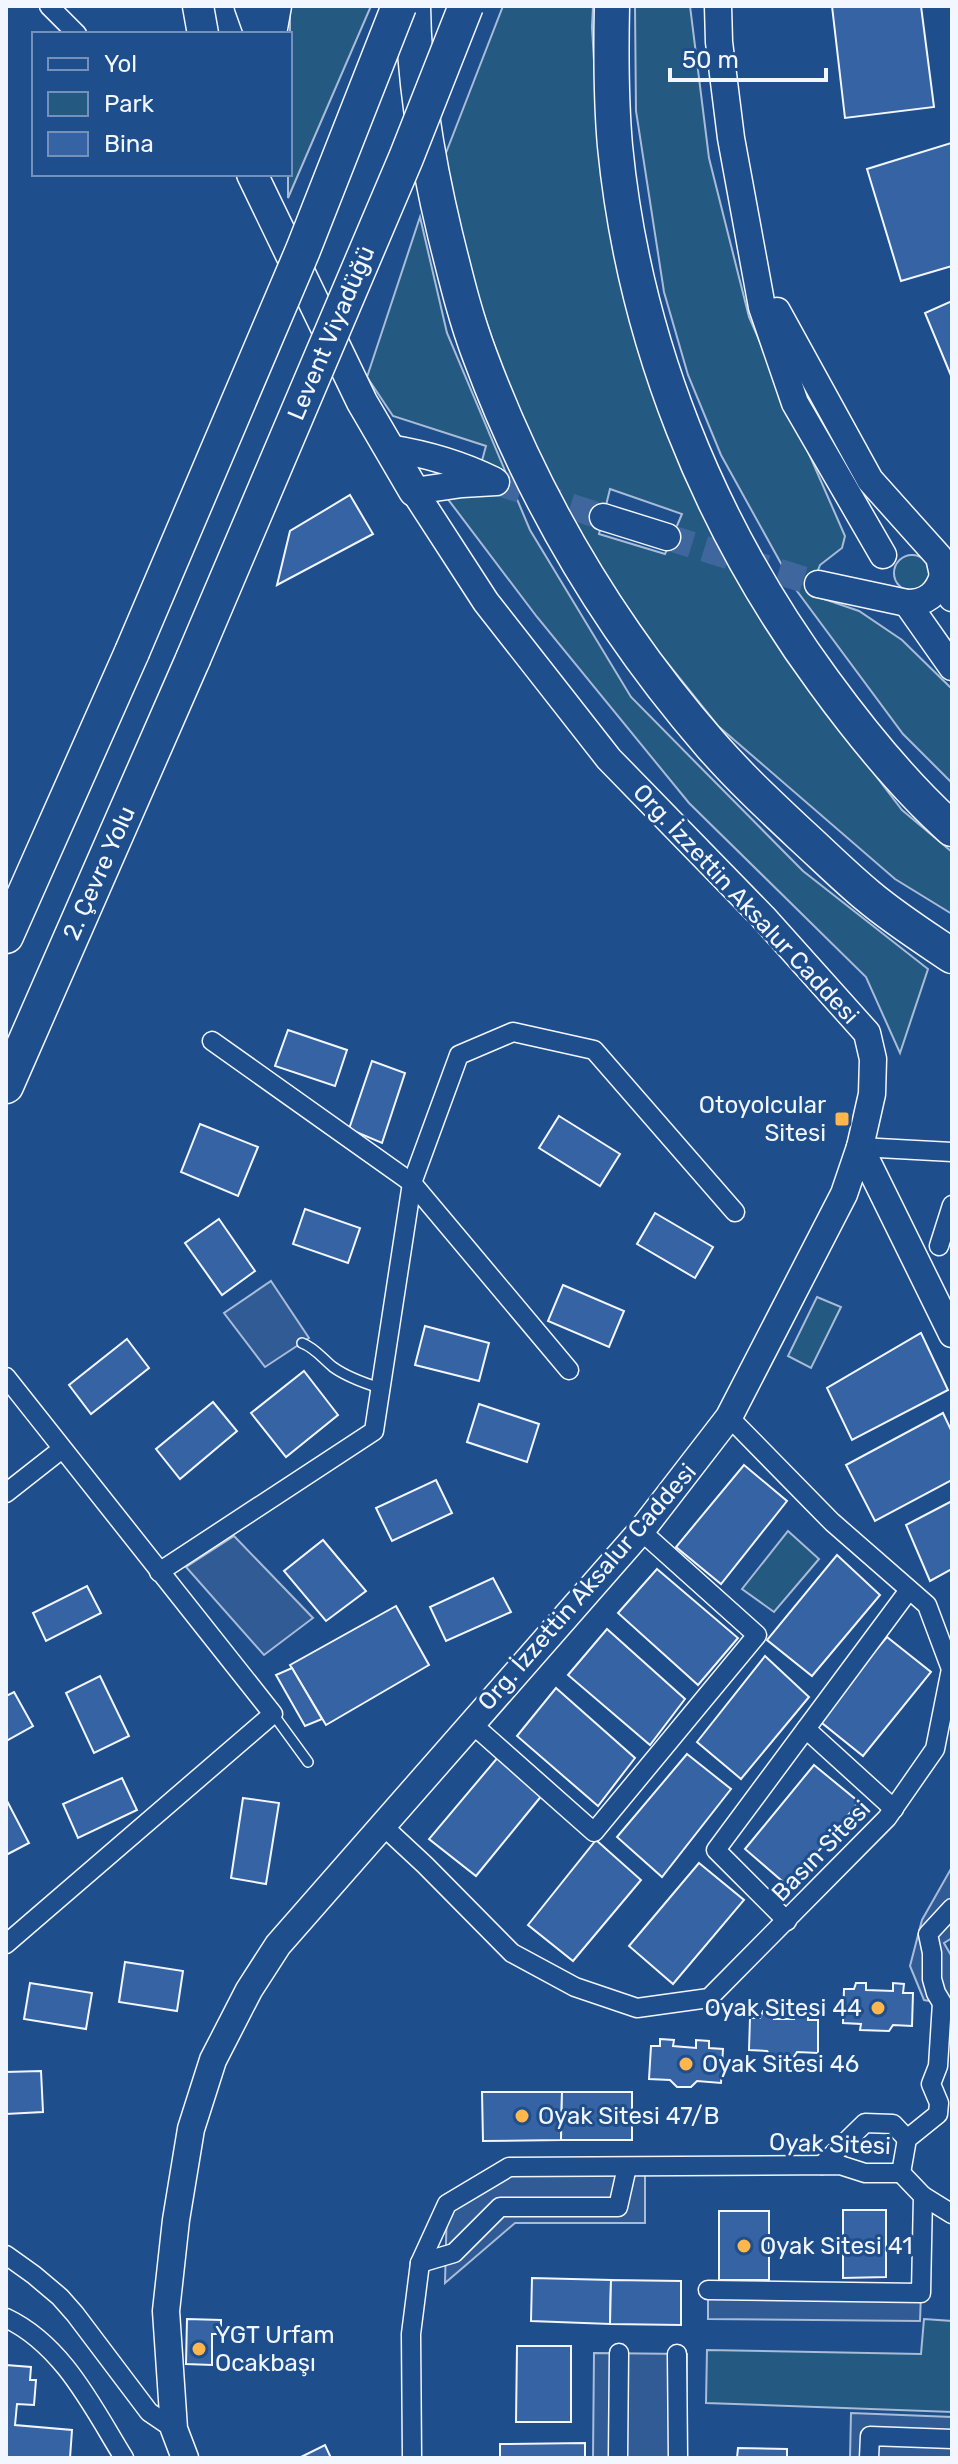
<svg xmlns="http://www.w3.org/2000/svg" width="958" height="2464" viewBox="0 0 958 2464" font-family="Rubik,sans-serif">
<rect width="100%" height="100%" fill="#1f4e8c"/>
<g fill="#245a82" stroke="#a8bbd7" stroke-width="2" fill-rule="evenodd">
<path d="M290,6H371L288,198V174H290Z"/>
<path d="M503,6H593L592,27L599,147L624,296L844,734L902,810L952,852V914L895,879L718,726L657,650L599,566L548,475L505,376L470,273L444,158ZM610,489L682,514L665,554L599,534Z"/>
<path d="M635,6H690L709,158L749,317L845,536L842,548L820,565L809,594L859,611L902,640L952,689V783L903,734L794,587L721,455L688,375L664,292L636,111Z"/>
<path d="M420,217L447,333L530,530L631,697L803,871L928,969L900,1053L866,977L689,803L537,617L444,494L475,486L486,446L393,416L367,377Z"/>
<circle cx="912" cy="573" r="18"/>
<path d="M817,1297L841,1307L811,1368L788,1356Z"/>
<path d="M788,1531L819,1559L774,1612L742,1589Z"/>
<path d="M924,2319L952,2321V2412L706,2403L707,2350L921,2354Z"/>
</g>
<g fill="#305b95" stroke="#a8bbd7" stroke-width="2">
<path d="M271,1281L309,1338L265,1367L224,1313Z"/>
<path d="M234,1536L313,1618L264,1655L186,1567Z"/>
<path d="M952,1867V1938L944,1943L952,1957V2000L942,2003L924,2000L910,1966L922,1920Z"/>
<path d="M509,2167H645V2223H515L445,2283L447,2204Z"/>
<path d="M708,2290L921,2293L920,2321L708,2319Z"/>
<path d="M594,2353L687,2354L686,2458H593Z"/>
<path d="M851,2413L952,2417V2458H850Z"/>
</g>
<g fill="#3563a3" stroke="#f2f6ff" stroke-width="2">
<path d="M832,6H921L934,107L845,118Z"/>
<path d="M951,143L952,266L901,281L867,169Z"/>
<path d="M952,301V378L925,313Z"/>
<path d="M350,495L373,534L277,585L290,531Z"/>
<path d="M288,1030L347,1050L335,1086L275,1066Z"/>
<path d="M372,1061L405,1073L382,1143L349,1129Z"/>
<path d="M559,1116L620,1154L600,1186L539,1148Z"/>
<path d="M200,1124L258,1147L238,1196L181,1172Z"/>
<path d="M305,1209L360,1228L348,1263L293,1244Z"/>
<path d="M655,1213L713,1247L695,1278L637,1244Z"/>
<path d="M219,1219L255,1271L222,1295L185,1243Z"/>
<path d="M563,1285L624,1311L609,1347L548,1321Z"/>
<path d="M425,1326L489,1343L479,1381L415,1365Z"/>
<path d="M921,1333L948,1390L852,1440L827,1388Z"/>
<path d="M127,1339L149,1368L91,1414L69,1385Z"/>
<path d="M304,1371L338,1415L286,1457L251,1413Z"/>
<path d="M213,1402L237,1431L180,1479L156,1449Z"/>
<path d="M479,1404L539,1424L527,1462L467,1442Z"/>
<path d="M943,1413L952,1432V1480L875,1521L846,1465Z"/>
<path d="M744,1465L787,1501L721,1584L676,1547Z"/>
<path d="M436,1480L452,1513L392,1541L376,1508Z"/>
<path d="M952,1501V1569L930,1581L906,1525Z"/>
<path d="M323,1540L366,1591L326,1621L284,1571Z"/>
<path d="M837,1555L880,1595L812,1676L767,1640Z"/>
<path d="M657,1569L738,1638L698,1685L618,1613Z"/>
<path d="M493,1578L511,1612L446,1641L430,1607Z"/>
<path d="M87,1586L101,1613L46,1641L33,1613Z"/>
<path d="M396,1606L429,1665L326,1725L290,1665Z"/>
<path d="M607,1629L685,1699L650,1745L568,1675Z"/>
<path d="M887,1637L931,1672L863,1756L817,1719Z"/>
<path d="M765,1656L809,1697L741,1779L697,1742Z"/>
<path d="M292,1668L322,1719L305,1726L276,1675Z"/>
<path d="M100,1676L129,1736L94,1753L66,1693Z"/>
<path d="M556,1688L635,1758L598,1806L517,1736Z"/>
<path d="M14,1692L33,1726L6,1741V1696Z"/>
<path d="M687,1754L731,1789L662,1877L617,1837Z"/>
<path d="M499,1756L543,1794L476,1876L429,1839Z"/>
<path d="M814,1765L859,1802L789,1887L745,1849Z"/>
<path d="M122,1778L137,1810L78,1838L63,1804Z"/>
<path d="M243,1798L279,1803L266,1884L231,1878Z"/>
<path d="M6,1799L29,1843L6,1855Z"/>
<path d="M596,1840L641,1880L573,1961L528,1925Z"/>
<path d="M699,1863L744,1900L673,1984L629,1946Z"/>
<path d="M125,1962L183,1971L177,2011L119,2002Z"/>
<path d="M30,1983L92,1993L86,2029L24,2019Z"/>
<path d="M856,1983H866V1990L893,1991V1983L904,1984L903,1993H913L912,2026L893,2025L889,2031L860,2030L861,2024L843,2023L844,1989H854Z"/>
<path d="M763,2011H774V2019H794V2013H808V2020H818V2053L797,2052L792,2060L773,2059L767,2051L749,2050L750,2018H760Z"/>
<path d="M660,2039L674,2040L673,2046L696,2048V2040L709,2041V2048L723,2049L721,2083L697,2081L691,2087H677L670,2080L649,2079L651,2046H660Z"/>
<path d="M41,2071L43,2112L6,2114V2072Z"/>
<path d="M482,2092H562L561,2140L483,2141Z"/>
<path d="M562,2092H632V2140H561Z"/>
<path d="M843,2210H886V2277L843,2278Z"/>
<rect x="719" y="2211" width="50" height="69"/>
<path d="M532,2278L611,2280L610,2324L531,2321Z"/>
<path d="M611,2280L681,2281V2325L610,2324Z"/>
<path d="M187,2319L221,2320V2334H212V2365L186,2364Z"/>
<path d="M517,2346H571V2422H516Z"/>
<path d="M6,2365L31,2367L30,2380H36L34,2405L17,2404L15,2425L72,2430L70,2458H6Z"/>
<path d="M585,2443V2458H500V2444Z"/>
<path d="M325,2445L331,2458H299Z"/>
<path d="M738,2448L787,2449V2458H737Z"/>
</g>
<g fill="none" stroke-linecap="round" stroke-linejoin="round">
<g stroke="#3f679d" stroke-width="26" stroke-dasharray="26 13" stroke-linecap="butt">
<path d="M496,482L603,517"/>
<path d="M667,537L818,584"/>
</g>
<g stroke="#f2f6ff" stroke-width="12">
<g id="lane">
<path d="M302,1343C315,1348 322,1358 333,1367C347,1377 364,1383 380,1388"/>
<path d="M273,1714L308,1762"/>
</g>
</g>
<g stroke="#f2f6ff" stroke-width="21">
<g id="street">
<path d="M49,6L77,34"/>
<path d="M212,1041L412,1183L569,1370"/>
<path d="M860,1147L952,1152"/>
<path d="M939,1246L952,1205"/>
<path d="M6,1377L273,1714L6,1944"/>
<path d="M6,1493L62,1449"/>
<path d="M159,1572L374,1431L412,1183L459,1055L513,1032L594,1050L735,1212"/>
<path d="M471,1723L594,1832L757,1635L641,1531"/>
<path d="M806,1729L894,1809"/>
<path d="M382,1825L425,1865L512,1953L575,1987L637,2008L709,1998L887,1818L935,1749L951,1669L927,1605L832,1522L729,1417"/>
<path d="M787,1921L716,1850L909,1590"/>
<path d="M822,2165L865,2123L893,2124L907,2139"/>
<path d="M923,2196L952,2214"/>
<path d="M6,2255L34,2275L60,2297L75,2314L149,2412L174,2429"/>
<path d="M420,2263L454,2253L500,2207H618L627,2167"/>
<path d="M708,2290L921,2293L923,2196L901,2173"/>
<path d="M6,2318C63,2345 92,2406 124,2458"/>
<path d="M677,2354L678,2458"/>
<path d="M412,2458L411,2334L420,2263L447,2204L509,2167L840,2165L865,2173H901L907,2139L938,2114L939,2103L931,2084L938,2066L942,2003L936,1993L932,1979V1953L928,1934L952,1908"/>
<path d="M618,2458L619,2353"/>
<path d="M869,2458L870,2436L952,2439"/>
</g>
</g>
<g stroke="#f2f6ff" stroke-width="29">
<g id="secondary">
<path d="M718,6L719,42L731,138L762,307L795,403L883,555"/>
<path d="M273,34L278,6"/>
<path d="M777,311L870,480L939,557L943,575L952,598"/>
<path d="M389,448C426,454 459,463 493,480"/>
<path d="M603,517L667,537"/>
<path d="M818,584L907,603C926,603 938,594 943,575"/>
<path d="M907,603L952,667"/>
<path d="M860,1147L952,1334"/>
<path d="M185,2458L174,2429L166,2311L176,2220L191,2129L213,2060L249,1990L278,1945L641,1531L729,1417L844,1194L860,1147L872,1094L873,1059L867,1033L763,917L609,759L486,602L414,491L462,484L496,482"/>
</g>
</g>
<g stroke="#f2f6ff" stroke-width="33">
<g id="primary">
<path d="M198,6L203,34"/>
<path d="M250,6L260,34"/>
<path d="M252,174L362,402L414,491"/>
</g>
</g>
<g stroke="#f2f6ff" stroke-width="37">
<g id="highway">
<path d="M413,6C414,83 427,159 445,234C455,274 465,317 480,356C533,499 611,630 711,745C739,777 770,806 801,835C823,855 845,877 868,896C894,918 924,937 952,956"/>
<path d="M612,6C611,52 611,100 615,146C634,340 708,525 824,682C862,734 904,786 952,829"/>
<path d="M6,936L132,652"/>
<path d="M6,1086L193,659"/>
</g>
</g>
<use href="#lane" stroke="#1f4e8c" stroke-width="9"/>
<use href="#street" stroke="#1f4e8c" stroke-width="18"/>
<use href="#secondary" stroke="#1f4e8c" stroke-width="26"/>
<use href="#primary" stroke="#1f4e8c" stroke-width="30"/>
<use href="#highway" stroke="#1f4e8c" stroke-width="34"/>
<g stroke="#f2f6ff" stroke-width="37" stroke-linecap="butt">
<g id="highway-bridge">
<path d="M132,652L303,250L399,6"/>
<path d="M193,659L406,158L466,6"/>
</g>
</g>
<use href="#highway-bridge" stroke="#1f4e8c" stroke-width="34"/>
</g>
<g fill="#ffb74d" stroke="#1f4e8c" stroke-width="3">
<rect x="834" y="1111" width="16" height="16" rx="4"/>
<circle cx="878" cy="2008" r="8"/>
<circle cx="686" cy="2064" r="8"/>
<circle cx="522" cy="2116" r="8"/>
<circle cx="744" cy="2246" r="8"/>
<circle cx="199" cy="2349" r="8"/>
</g>
<g text-anchor="middle" dominant-baseline="central" stroke-width="6" stroke-linejoin="round" paint-order="stroke">
<g font-size="24" fill="#f2f6ff" stroke="#1f4e8c">
<text transform="translate(331 333) rotate(-67)">Levent Viyadüğü</text>
<text transform="translate(99 873) rotate(-66)">2. Çevre Yolu</text>
<text transform="translate(746 904) rotate(47)">Org. İzzettin Aksalur Caddesi</text>
<text transform="translate(587 1587) rotate(-49)">Org. İzzettin Aksalur Caddesi</text>
<text transform="translate(821 1851) rotate(-46)">Basın Sitesi</text>
<text transform="translate(830 2144) rotate(2)">Oyak Sitesi</text>
</g>
<g font-size="24" fill="#f2f6ff" stroke="#1f4e8c" text-anchor="start">
<text x="826" y="1105" text-anchor="end">Otoyolcular<tspan x="826" dy="28">Sitesi</tspan></text>
<text x="862" y="2008" text-anchor="end">Oyak Sitesi 44</text>
<text x="702" y="2064">Oyak Sitesi 46</text>
<text x="538" y="2116">Oyak Sitesi 47/B</text>
<text x="760" y="2246">Oyak Sitesi 41</text>
<text x="215" y="2335">YGT Urfam<tspan x="215" dy="28">Ocakbaşı</tspan></text>
</g>
</g>
<rect width="958" height="2464" fill="none" stroke="#f2f6ff" stroke-width="16"/>
<rect x="32" y="32" width="260" height="144" fill="#1f4e8c" stroke="#7391ba" stroke-width="2"/>
<rect x="48" y="58" width="40" height="12" fill="#1f4e8c" stroke="#7391ba" stroke-width="2"/>
<text x="104" y="72" font-size="24" fill="#f2f6ff">Yol</text>
<rect x="48" y="92" width="40" height="24" fill="#245a82" stroke="#7391ba" stroke-width="2"/>
<text x="104" y="112" font-size="24" fill="#f2f6ff">Park</text>
<rect x="48" y="132" width="40" height="24" fill="#3563a3" stroke="#7391ba" stroke-width="2"/>
<text x="104" y="152" font-size="24" fill="#f2f6ff">Bina</text>
<path d="M670 68v12h156v-12" fill="none" stroke="#f2f6ff" stroke-width="4"/>
<text x="682" y="68" font-size="24" fill="#f2f6ff" stroke="#1f4e8c" stroke-width="6" paint-order="stroke">50 m</text>
</svg>
